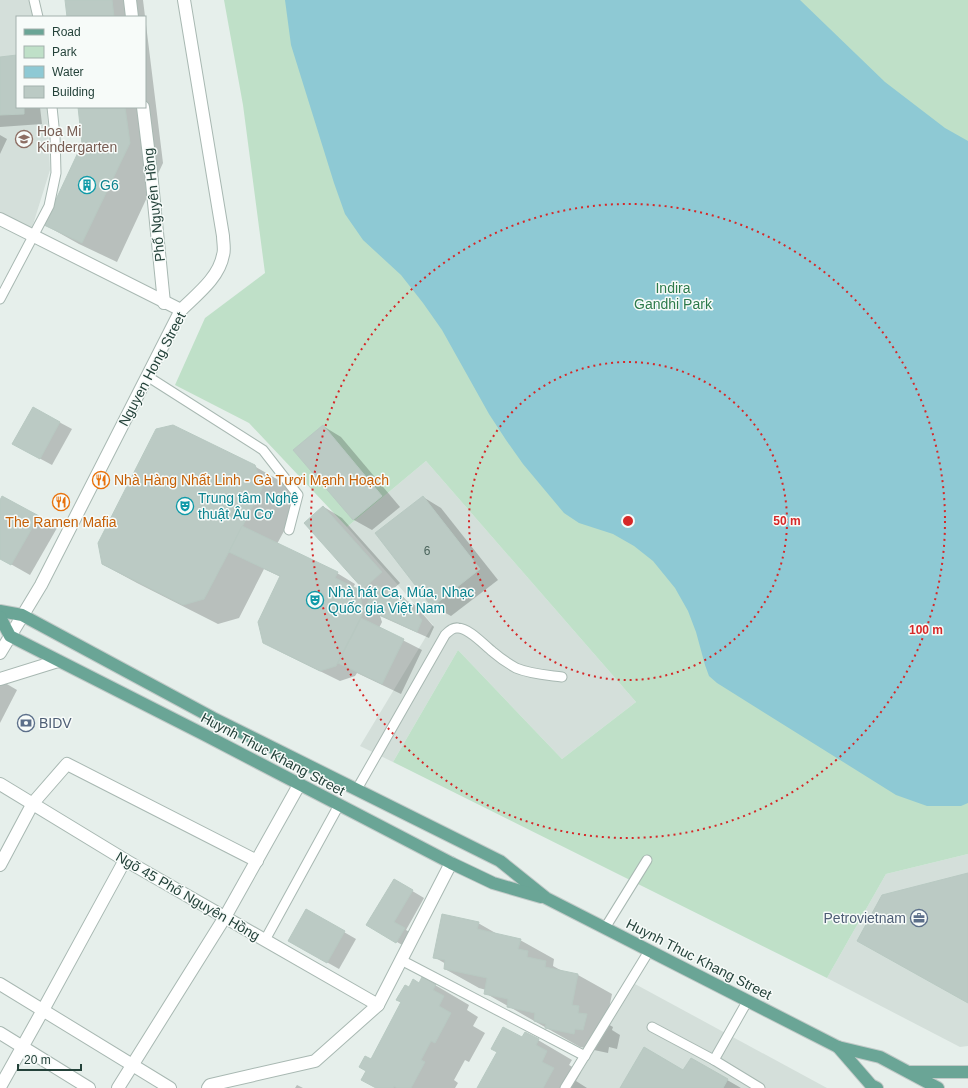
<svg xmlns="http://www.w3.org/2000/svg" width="968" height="1088" viewBox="0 0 968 1088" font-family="Arial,sans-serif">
<rect width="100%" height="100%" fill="#e6efeb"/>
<g fill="#d4dfda">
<path d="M0,0H30L33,17H17V107H47L50,170L31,231L0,215Z"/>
<path d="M426,461L636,702L562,759L458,650L393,762L360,746L433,625L347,527Z"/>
<path d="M968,854V1046L960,1047L827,978L886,874Z"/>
<path d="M635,984L827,1088H571Z"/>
</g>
<path fill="#bfe0c8" d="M224,0H968V854L886,874L827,978L393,762L458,650L562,759L636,702L426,461L347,527L249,423L175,385L205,318L265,273L243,105Z"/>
<path fill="#8ec9d4" d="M285,0H800L885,82L945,128L968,141V803L961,806H927L896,795L717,683L709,676L705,665L696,632L688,611L675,588L653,561L634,546L613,534L579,523L564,513L523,464L506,440L489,414L442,330L423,303L401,275L363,240L345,214L334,183L291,45Z"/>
<g fill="#0003">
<path d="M66,0H143L163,163L117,262L79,244L45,225L83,145L79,107H145V17H68Z"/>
<path d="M17,56V107H40L42,124L0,127V58Z"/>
<path d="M0,135L7,139L0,154Z"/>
<path d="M59,422L72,429L52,465L26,451Z"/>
<path d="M323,426L341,437L400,507L372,530L354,520L295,450Z"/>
<path d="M254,466L289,486L297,507L277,544L337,573L355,584L353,588L371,598L373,593L364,588L324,507L342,518L400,583L390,592L415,605L434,627L429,638L380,616L382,622L379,628L422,650L401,694L357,673L355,676L340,681L283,653L264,643L281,577L264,569L239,618L218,624L137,583L102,564Z"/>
<path d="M3,497L57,528L30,575L0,558V502Z"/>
<path d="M423,497L441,508L498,580L451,616L433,606Z"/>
<path d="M0,680L17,690L0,723Z"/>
<path d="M394,880L424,898L406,930L416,936L409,949L368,925Z"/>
<path d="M306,910L356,939L339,969L289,941Z"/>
<path d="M478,923L499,935L520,940L554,959L553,966L564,972L578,975L612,994L606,1023L613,1027L612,1030L620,1035L617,1049L609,1047L608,1053L580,1047L485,993L486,990L479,988L445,969L446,964L434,957Z"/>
<path d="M420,984L435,985L469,1005L467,1010L478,1017L473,1026L485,1033L469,1062L465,1060L454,1080L458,1083L455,1088H377L371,1060L410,988Z"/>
<path d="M522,1039L538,1040L572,1060L569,1065L581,1072L576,1081L587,1088H478Z"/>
<path d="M691,1059L741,1088H621L684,1071Z"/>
<path d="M297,1085L303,1088H295Z"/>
</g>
<g fill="#bbcac4" stroke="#b8c9c2">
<path d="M65,0H112L114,17H67Z"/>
<path d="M17,55V107H24V114L0,115V57Z"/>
<path d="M78,107H125L130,143L82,243L44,225L82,144Z"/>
<path d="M33,407L60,422L40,459L12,444Z"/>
<path d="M173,425L255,465L263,487L204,599L183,605L102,564L98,543L156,429Z"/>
<path d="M323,425L382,496L353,520L293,450Z"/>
<path d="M2,496L39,516L11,565L0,559V500Z"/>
<path d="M423,496L480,569L432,607L375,533Z"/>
<path d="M323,506L382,572L363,589L304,523Z"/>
<path d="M242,526L338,572L335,578L358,589L364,611L336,666L320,671L263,643L258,622L280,576L229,552Z"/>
<path d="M376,585L403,597L422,620L417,632L365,608Z"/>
<path d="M361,618L404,639L382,684L338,663Z"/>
<path d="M968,873V1003L857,941L882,895Z"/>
<path d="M394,879L413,890L394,922L405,928L396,943L366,925Z"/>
<path d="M306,909L345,931L327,963L288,941Z"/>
<path d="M442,914L479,922L477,929L521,939L518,949L528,951L527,957L546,961L545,967L578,974L572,1005L579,1006L578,1013L587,1014L583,1030L575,1029L574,1034L545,1028L546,1024L534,1021L535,1013L507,1007L508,999L484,994L487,978L444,969L445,960L433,958Z"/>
<path d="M422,977L436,984L433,990L444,996L439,1006L451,1013L435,1043L431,1041L421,1060L425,1062L411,1088H397L394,1086L393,1088H376L361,1080L366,1071L359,1067L365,1056L371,1059L401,1002L396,1000L405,985L409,987L413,979L419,983Z"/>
<path d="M503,1027L522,1037L525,1032L539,1039L536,1045L547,1051L542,1062L554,1068L543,1088H477L497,1052L491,1049Z"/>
<path d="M644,1047L683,1070L691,1058L728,1079L723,1088H620Z"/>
</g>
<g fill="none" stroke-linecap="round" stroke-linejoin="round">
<g stroke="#a8b8b2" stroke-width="11">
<g id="service">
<path d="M34,0L38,17"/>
<path d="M0,299L49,206L56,173L55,136L52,107"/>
<path d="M147,376L263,450L298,495L289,530"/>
<path d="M357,789L445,635C448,632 452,627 458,628C469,628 484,645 493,652C500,658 509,664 516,668C530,674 547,675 562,677"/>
<path d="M605,928L647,860"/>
<path d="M265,940L339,805"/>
<path d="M401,960L585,1056"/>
<path d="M748,1000L714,1060L760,1088"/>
<path d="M652,1027L714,1060"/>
<path d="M565,1088L649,951"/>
</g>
</g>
<g stroke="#a8b8b2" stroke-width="14">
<g id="minor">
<path d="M130,0L132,17"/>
<path d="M143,107L151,172L164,303"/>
<path d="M0,219L181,310"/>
<path d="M0,784L125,860L378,1005"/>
<path d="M0,865L33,803L67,764L257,861"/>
<path d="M0,984L170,1088"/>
<path d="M0,1033L89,1088"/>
<path d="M0,1087L43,1010L125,860"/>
<path d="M118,1088L225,917L299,785"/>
<path d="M208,1088L210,1085L315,1061L378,1005L451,863"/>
</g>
</g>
<g stroke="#a8b8b2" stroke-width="14">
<g id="tertiary">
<path d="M0,653L41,585L181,310C196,295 219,278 223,255C225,250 223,242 223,236L184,0"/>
<path d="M0,679L58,661"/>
</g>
</g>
<g stroke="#c2cac8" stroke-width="14">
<g id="primary">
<path d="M0,611L22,615L213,718L500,861L546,898L838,1047L880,1057L938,1088"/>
<path d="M0,617L10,636L205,735L451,863L493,883L541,897"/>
<path d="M838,1047L871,1085L877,1088"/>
<path d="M909,1072H968"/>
</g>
</g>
<use href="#service" stroke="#fff" stroke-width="9"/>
<use href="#minor" stroke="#fff" stroke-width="12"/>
<use href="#tertiary" stroke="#fff" stroke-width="12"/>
<use href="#primary" stroke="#6aa596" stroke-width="12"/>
</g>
<g fill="none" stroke="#d62828" stroke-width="2" stroke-dasharray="2 4">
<circle cx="628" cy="521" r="159"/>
<circle cx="628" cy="521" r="317"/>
</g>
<defs>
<g id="school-ring" transform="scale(0.9)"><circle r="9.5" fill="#f7fbf9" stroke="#8d6e63" stroke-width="1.5"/><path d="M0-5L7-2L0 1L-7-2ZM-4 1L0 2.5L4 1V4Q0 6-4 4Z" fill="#8d6e63"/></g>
<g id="building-ring" transform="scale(0.9)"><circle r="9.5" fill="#f7fbf9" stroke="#0f9aa8" stroke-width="1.5"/><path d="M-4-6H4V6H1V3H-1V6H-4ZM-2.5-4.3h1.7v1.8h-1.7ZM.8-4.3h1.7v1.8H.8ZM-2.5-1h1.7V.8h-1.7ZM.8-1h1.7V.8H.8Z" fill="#0f9aa8"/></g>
<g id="restaurant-ring" transform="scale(0.9)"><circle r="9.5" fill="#f7fbf9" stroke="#e8710a" stroke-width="1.5"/><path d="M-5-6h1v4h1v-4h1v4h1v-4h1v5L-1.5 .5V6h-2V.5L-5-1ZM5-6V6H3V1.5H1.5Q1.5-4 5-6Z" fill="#e8710a"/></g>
<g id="theatre-ring" transform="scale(0.9)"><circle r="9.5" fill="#f7fbf9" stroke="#0f9aa8" stroke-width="1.5"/><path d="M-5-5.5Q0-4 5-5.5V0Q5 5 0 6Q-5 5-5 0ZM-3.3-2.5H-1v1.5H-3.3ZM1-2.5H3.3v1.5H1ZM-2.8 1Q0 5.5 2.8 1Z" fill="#0f9aa8"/></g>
<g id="bank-ring" transform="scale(0.9)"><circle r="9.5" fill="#f7fbf9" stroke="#5c6f8a" stroke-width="1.5"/><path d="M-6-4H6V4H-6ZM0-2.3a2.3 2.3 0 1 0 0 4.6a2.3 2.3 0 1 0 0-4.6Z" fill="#5c6f8a"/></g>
<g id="office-ring" transform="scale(0.9)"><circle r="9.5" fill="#f7fbf9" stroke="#5c6f8a" stroke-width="1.5"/><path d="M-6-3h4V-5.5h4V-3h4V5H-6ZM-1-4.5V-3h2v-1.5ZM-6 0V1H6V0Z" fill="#5c6f8a"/></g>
</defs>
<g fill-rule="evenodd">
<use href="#school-ring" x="24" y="139"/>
<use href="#building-ring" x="87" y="185"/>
<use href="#restaurant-ring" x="101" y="480"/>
<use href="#restaurant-ring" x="61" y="502"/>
<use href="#theatre-ring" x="185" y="506"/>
<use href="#theatre-ring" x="315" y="600"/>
<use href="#bank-ring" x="26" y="723"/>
<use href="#office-ring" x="919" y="918"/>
</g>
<g text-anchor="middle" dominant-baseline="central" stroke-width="3" stroke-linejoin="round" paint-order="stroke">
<g font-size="12" fill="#4a645c">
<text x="427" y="551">6</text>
</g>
<g font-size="14" fill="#785e54" stroke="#f7fbf9" text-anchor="start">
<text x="37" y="131">Hoa Mi<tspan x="37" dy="16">Kindergarten</tspan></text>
</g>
<g font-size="14" fill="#0d838f" stroke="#f7fbf9" text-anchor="start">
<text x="100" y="185">G6</text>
<text x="198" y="498">Trung tâm Nghệ<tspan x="198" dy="16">thuật Âu Cơ</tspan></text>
<text x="328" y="592">Nhà hát Ca, Múa, Nhạc<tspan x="328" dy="16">Quốc gia Việt Nam</tspan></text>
</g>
<g font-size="14" fill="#24423a" stroke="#f7fbf9">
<text transform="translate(154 205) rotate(-96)">Phố Nguyên Hồng</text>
<text transform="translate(152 369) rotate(-62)">Nguyen Hong Street</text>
<text transform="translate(273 754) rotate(28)">Huynh Thuc Khang Street</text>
<text transform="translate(188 896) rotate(30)">Ngõ 45 Phố Nguyên Hồng</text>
<text transform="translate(699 959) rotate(27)">Huynh Thuc Khang Street</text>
</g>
<g font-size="14" fill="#2d7a4b" stroke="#f7fbf9">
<text x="673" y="288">Indira<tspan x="673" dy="16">Gandhi Park</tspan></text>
</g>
<g font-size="14" fill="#c56008" stroke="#f7fbf9" text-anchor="start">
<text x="114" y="480">Nhà Hàng Nhất Linh - Gà Tươi Mạnh Hoạch</text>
<text x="61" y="522" text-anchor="middle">The Ramen Mafia</text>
</g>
<g font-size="14" fill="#4e5e75" stroke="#f7fbf9" text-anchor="start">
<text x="39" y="723">BIDV</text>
<text x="906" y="918" text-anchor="end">Petrovietnam</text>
</g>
</g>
<circle cx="628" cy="521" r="6" fill="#d62828" stroke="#f7fbf9" stroke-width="2"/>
<g font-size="12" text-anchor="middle" font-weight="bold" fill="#d62828" stroke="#f7fbf9" stroke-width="3" stroke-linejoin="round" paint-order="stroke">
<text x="787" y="525">50 m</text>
<text x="926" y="634">100 m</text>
</g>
<rect x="16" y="16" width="130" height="92" fill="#f7fbf9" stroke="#a3b1ad"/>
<rect x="24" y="29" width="20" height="6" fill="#6aa596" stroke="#a3b1ad"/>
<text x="52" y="36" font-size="12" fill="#24423a">Road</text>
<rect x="24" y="46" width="20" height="12" fill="#bfe0c8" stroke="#a3b1ad"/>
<text x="52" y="56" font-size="12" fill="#24423a">Park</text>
<rect x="24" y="66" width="20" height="12" fill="#8ec9d4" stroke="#a3b1ad"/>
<text x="52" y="76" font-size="12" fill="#24423a">Water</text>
<rect x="24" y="86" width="20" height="12" fill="#bbcac4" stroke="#a3b1ad"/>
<text x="52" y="96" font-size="12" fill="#24423a">Building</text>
<path d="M18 1064v6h63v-6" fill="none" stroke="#24423a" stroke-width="2"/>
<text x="24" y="1064" font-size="12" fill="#24423a" stroke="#f7fbf9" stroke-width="3" paint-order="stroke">20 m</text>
</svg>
